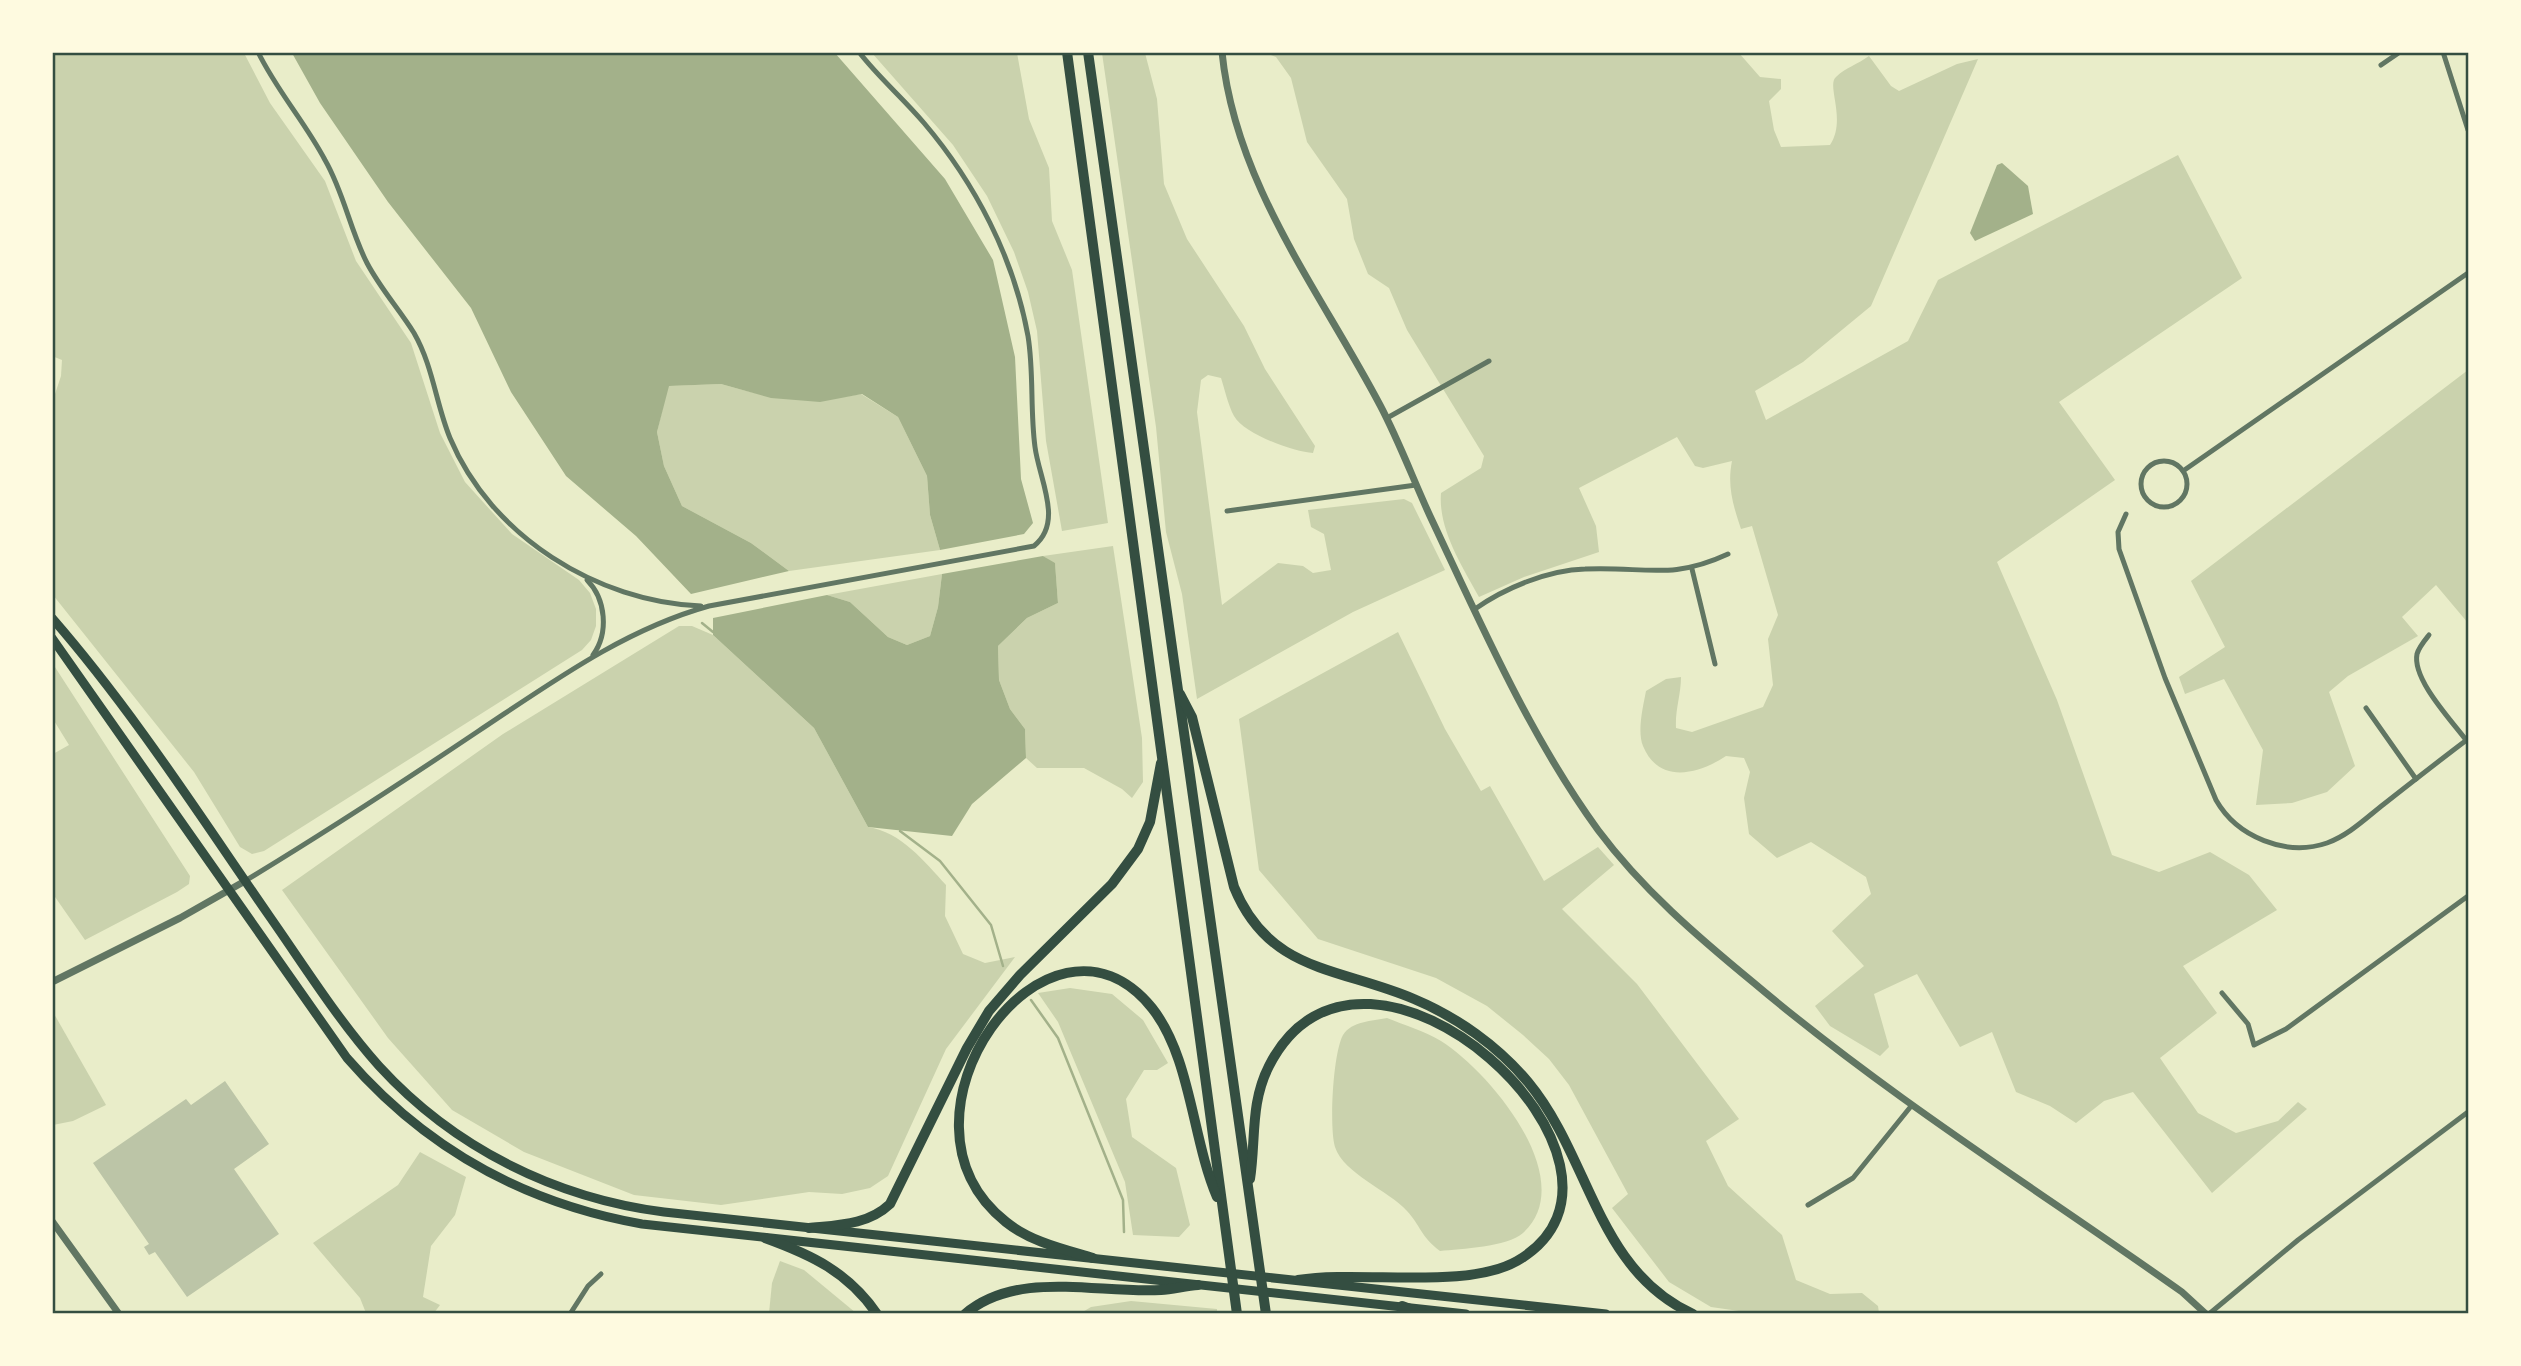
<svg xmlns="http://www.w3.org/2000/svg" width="2521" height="1366" viewBox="0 0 2521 1366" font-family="Lato,sans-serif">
<rect width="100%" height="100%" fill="#e9edc9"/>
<g fill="#cad2ad">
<path d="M53,52L244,53L270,103L325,181L356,261L411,343L440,433L465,482L512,534L579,580L590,593L596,609V626L591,640L582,650L264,851L252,854L240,847L194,772L53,595L52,403L61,376L62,360L52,356Z"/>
<path d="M872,53H1017L1029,119L1049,168L1052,221L1072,270L1108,523L1062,531L1046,441L1037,331L1028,292L1014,252L987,196L953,145Z"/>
<path d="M1102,53H1145L1157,99L1164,184L1187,239L1244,326L1265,369L1315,446L1313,453C1294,452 1244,434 1234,416C1228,405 1225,390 1221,378L1208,375L1201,380L1197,412L1222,605L1278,563L1303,566L1313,573L1331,570L1324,534L1311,527L1308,510L1404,499L1412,503L1445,570L1353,612L1197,699L1182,594L1166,532L1156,427Z"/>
<path d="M1265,53H1739L1760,77L1781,79V89L1769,101L1774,130L1781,147L1830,145C1847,120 1826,85 1836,77C1845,68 1858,64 1869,56L1891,86L1899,91L1957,64L1978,59L1871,306L1803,362L1755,391L1766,420L1908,341L1938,280L2178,155L2242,278L2059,402L2115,480L1997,562L2057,700L2112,855L2159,872L2210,852L2249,875L2277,910L2183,966L2217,1013L2160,1058L2198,1113L2236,1133L2278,1121L2298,1102L2307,1109L2212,1193L2133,1092L2104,1101L2076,1123L2050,1106L2016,1092L1992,1032L1960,1047L1917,974L1874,994L1889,1047L1880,1056L1830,1026L1815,1006L1864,966L1832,931L1871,894L1866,877L1811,842L1777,858L1749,834L1744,798L1750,772L1744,758L1726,756C1699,774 1659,785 1643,746C1637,731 1643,707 1646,691L1666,679L1681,677C1681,695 1675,710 1676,728L1692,732L1763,707L1773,685L1768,639L1778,615L1752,526L1741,529C1733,505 1727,486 1732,461L1703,468L1695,466L1677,437L1579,488L1596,526L1599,552L1524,577L1479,597C1462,566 1438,529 1441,493L1481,468L1484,456L1407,330L1389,288L1368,274L1354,239L1347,199L1307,142L1291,78L1276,57Z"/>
<path d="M2468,370V623L2436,585L2402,617L2418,636L2348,676L2329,692L2355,766L2327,792L2292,803L2256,805L2263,750L2224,679L2185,694L2179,677L2225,647L2191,581Z"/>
<path d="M721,384C776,400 805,404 861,394L898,417L927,476L930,515L940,550L789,571L751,543L682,506L664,466L657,432L668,386Z"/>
<path d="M1113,546L1142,738L1143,782L1132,798L1122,789L1084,768H1037L1026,758L1025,729L1010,709L999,680L998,646L1027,618L1058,603L1055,564L1043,556Z"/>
<path d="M942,574L938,607L930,636L907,645L888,637L850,602L827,595Z"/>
<path d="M679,626H692L713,635L814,728L868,827C901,832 924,861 946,885L945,916L963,954L985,963L1015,957L946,1049L888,1176L870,1188L842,1194L809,1192L721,1205L634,1195L524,1152L452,1110L388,1038L282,890L503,734Z"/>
<path d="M1398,632L1445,729L1481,791L1490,786L1544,881L1598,847L1614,865L1562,909L1637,984L1739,1119L1706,1141L1728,1186L1782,1235L1796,1280L1830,1294L1862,1293L1878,1306L1879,1313H1753L1711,1307L1669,1282L1612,1208L1628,1194L1569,1085L1549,1059L1523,1035L1487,1006L1436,978L1318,939L1259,870L1239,719Z"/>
<path d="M53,664L190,876L189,884L177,892L85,940L53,894V754L69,745L53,719Z"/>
<path d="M1070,988L1112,994L1143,1020L1168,1063L1157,1070H1144L1126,1099L1132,1137L1176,1168L1190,1225L1179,1237L1133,1235L1125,1182L1058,1022L1038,993Z"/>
<path d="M53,1012L106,1105L73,1121L53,1125Z"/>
<path d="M1387,1018C1404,1025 1425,1031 1441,1041C1489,1071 1581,1180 1523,1233C1507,1247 1461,1249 1440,1251C1420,1236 1421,1226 1407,1211C1388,1190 1344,1174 1335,1147C1329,1127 1333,1053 1343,1035C1352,1021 1372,1021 1387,1018Z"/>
<path d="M420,1152L466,1177L455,1215L431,1246L423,1297L440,1305L434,1313H366L360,1298L313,1243L398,1185Z"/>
<path d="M780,1261L804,1270L856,1313H769L772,1283Z"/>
<path d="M1131,1301L1217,1309V1313H1081L1091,1307Z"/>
</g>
<g fill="#a3b18a">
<path d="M292,53H835L945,179L993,260L1015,357L1021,479L1033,523L1024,534L940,550L930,515L927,476L898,417L862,394L820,402L771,398L721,384L669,386L657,432L664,466L682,506L751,543L789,571L691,594L636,536L566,476L511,392L471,308L388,202L320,103Z"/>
<path d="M2002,163L2028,186L2033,214L1975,241L1970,233L1997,165Z"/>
<path d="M1043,556L1055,563L1058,603L1027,618L998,646L999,680L1010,709L1025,729L1026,758L972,804L952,836L868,827L814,728L713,635V618L827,595L850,602L888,637L907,645L930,636L938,607L942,574Z"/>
</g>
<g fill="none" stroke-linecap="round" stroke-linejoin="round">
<g stroke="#a3b18a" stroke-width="2.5">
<path d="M702,623L713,632"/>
<path d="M900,831L940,861L991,925L1003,966"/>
<path d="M1031,1000L1058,1038L1123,1200L1124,1232"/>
</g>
</g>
<path fill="#bcc5a7" d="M225,1081L269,1144L234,1169L279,1234L187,1297L155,1252L149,1255L144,1247L149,1244L93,1163L186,1099L191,1105Z"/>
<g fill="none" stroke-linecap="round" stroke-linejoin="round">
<g stroke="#617663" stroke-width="5">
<path d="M258,52C277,91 305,122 325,160C344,193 350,230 367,263C380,288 399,309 414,333C433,366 436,404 450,438C491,536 597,602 701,606"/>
<path d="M2443,52L2468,130"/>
<path d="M2381,65L2400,52"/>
<path d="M1387,418L1489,361"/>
<circle cx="2164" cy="484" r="23"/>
<path d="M2183,471L2468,273"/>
<path d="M1227,511L1416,485"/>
<path d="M2126,514L2118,532L2119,549L2165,678L2216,800C2237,837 2286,857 2327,843C2349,835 2366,818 2384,804C2412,782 2440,760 2468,739"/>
<path d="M1692,569L1715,664"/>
<path d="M587,580C606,599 609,633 593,655"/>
<path d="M1475,609C1505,588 1548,570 1585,569C1644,566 1670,581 1728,554"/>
<path d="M2429,635C2425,640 2419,647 2417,654C2412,679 2451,720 2466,740"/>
<path d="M2366,708L2416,779"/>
<path d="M245,881C324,833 401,783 477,732C551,683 623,630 709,606L1034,546C1064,522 1039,479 1035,447C1030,410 1034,373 1028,336C1014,258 975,183 924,123C903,98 879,78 859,52"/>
<path d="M2222,993L2248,1024L2254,1045L2286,1029L2468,896"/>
<path d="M1808,1205L1853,1178L1912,1105"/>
<path d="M570,1314L588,1286L601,1274"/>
<path d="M2209,1314L2298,1240L2468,1112"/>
</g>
<g stroke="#617663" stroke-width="7">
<path d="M1222,52C1235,184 1320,291 1380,405C1399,441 1413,479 1430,516C1480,622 1529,735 1598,830C1642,889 1698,937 1754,983C1889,1097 2038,1190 2182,1292L2206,1314"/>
<path d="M52,982L180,918L245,881"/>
<path d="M52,1221L119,1314"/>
</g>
<g stroke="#344e41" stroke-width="9">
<path d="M52,618C133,711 200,816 270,917C305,967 338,1020 379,1066C454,1148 555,1198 664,1212L1606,1314"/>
<path d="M52,638L347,1058C425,1148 523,1203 642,1224L1466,1314"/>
</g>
<g stroke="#344e41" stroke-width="10">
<path d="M1067,52L1237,1314"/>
<path d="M1088,52L1266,1314"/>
<path d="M1180,694L1192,717L1234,887C1269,973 1339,967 1414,999C1457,1017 1498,1046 1528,1082C1591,1158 1596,1270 1693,1314"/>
<path d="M1250,1179C1256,1140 1250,1103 1269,1066C1364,878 1679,1168 1517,1261C1466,1290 1361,1270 1298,1280"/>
<path d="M809,1228C838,1225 868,1225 890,1204L967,1048L989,1011L1020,975L1112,884L1138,849L1150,822L1161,763"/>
<path d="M765,1238C812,1255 848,1272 877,1314"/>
<path d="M1093,1258C1063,1249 1031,1242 1006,1222C875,1119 1048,880 1152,1008C1191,1057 1192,1139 1217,1197"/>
<path d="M1402,1306L1424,1314"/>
<path d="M965,1314C1018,1269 1098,1294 1161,1290C1173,1289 1186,1286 1198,1285"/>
</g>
</g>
<rect width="2521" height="1366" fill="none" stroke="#fefae0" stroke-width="108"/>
<rect x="54" y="54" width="2413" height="1258" fill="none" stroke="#344e41" stroke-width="2.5"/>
</svg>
